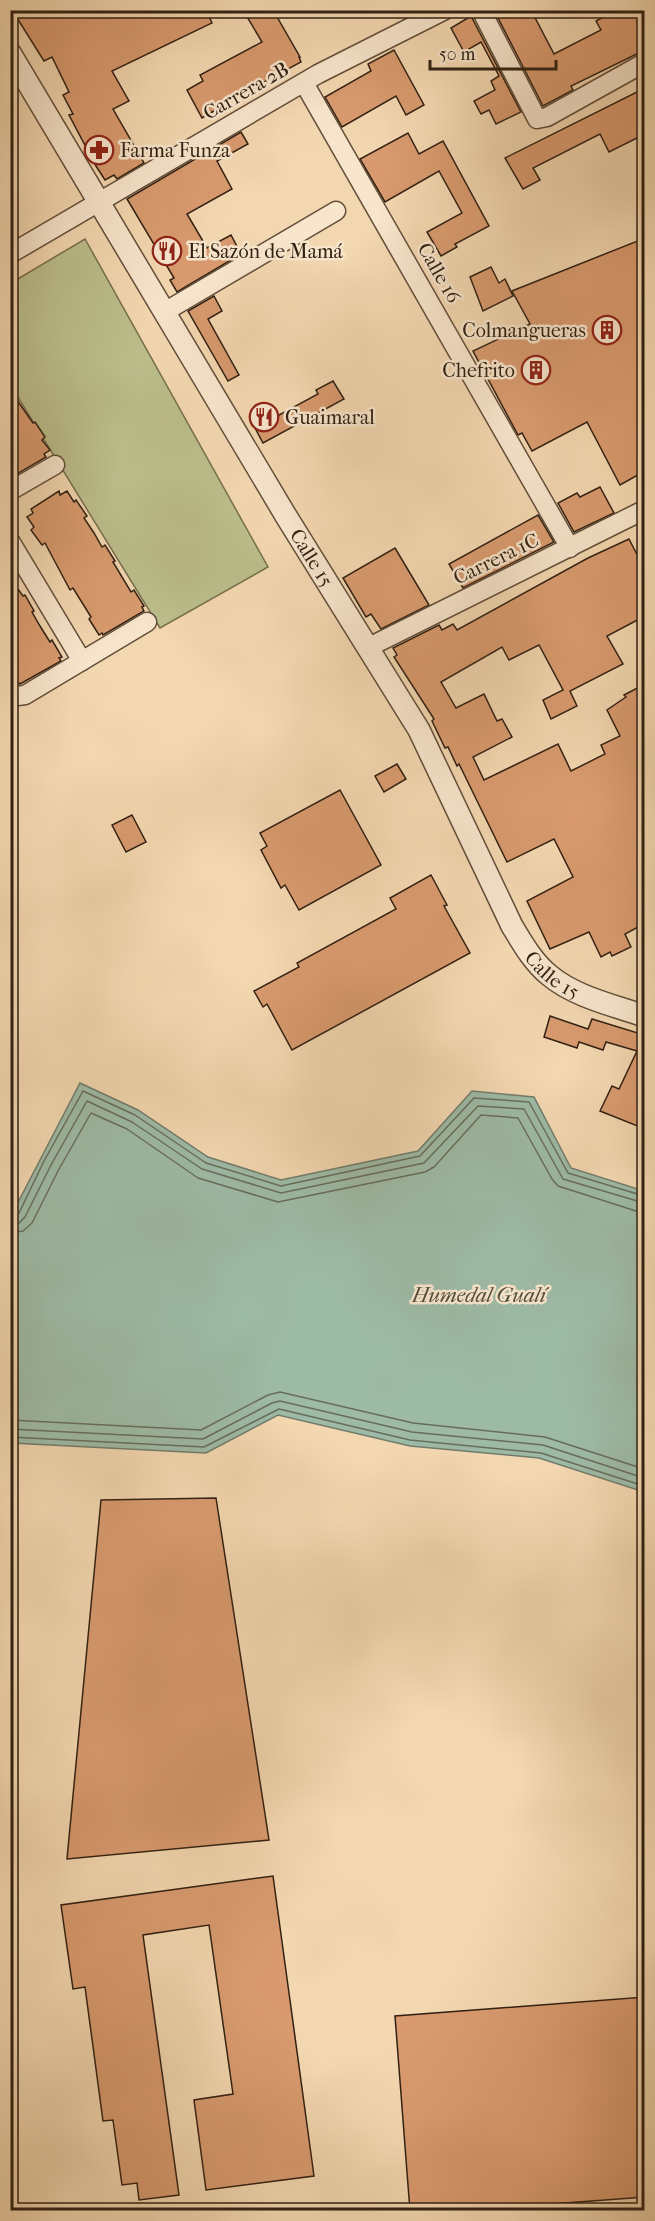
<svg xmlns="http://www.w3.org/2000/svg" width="655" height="2221" viewBox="0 0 655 2221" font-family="'IM FELL French Canon',serif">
<rect width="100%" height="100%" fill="#f3d7b0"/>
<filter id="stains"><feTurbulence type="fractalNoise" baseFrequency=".00333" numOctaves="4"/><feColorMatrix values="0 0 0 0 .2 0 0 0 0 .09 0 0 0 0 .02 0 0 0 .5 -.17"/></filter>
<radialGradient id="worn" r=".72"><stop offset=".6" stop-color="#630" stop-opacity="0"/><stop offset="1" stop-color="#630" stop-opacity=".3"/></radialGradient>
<path fill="#bbbe8b" stroke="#766f4e" stroke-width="1.5" d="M85,239L268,567L160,628L11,386V283Z"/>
<path fill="#9dbaa6" stroke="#727c6b" stroke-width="1.5" d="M80,1083L138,1110L208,1157L281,1180L418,1151L472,1091L534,1097L571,1168L644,1191V1492L539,1458L410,1446L278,1415L206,1453L11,1443V1216Z"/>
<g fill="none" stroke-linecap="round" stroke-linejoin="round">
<g stroke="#676d5c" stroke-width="1.5">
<path d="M10,1217L19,1213L44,1161L83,1091L135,1115L206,1163L281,1186L420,1156L474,1098L529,1102L568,1173L644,1196"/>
<path d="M10,1224L19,1223L25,1217L51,1165L87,1101L132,1122L202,1169L281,1193L424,1163L478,1106L524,1109L563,1179L644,1203"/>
<path d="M10,1233L23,1231L32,1223L59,1169L91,1113L127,1129L198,1178L278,1202L425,1172L434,1167L481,1115L518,1118L552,1179L558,1186L636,1211L644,1212"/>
<path d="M10,1420L201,1430L268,1395L280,1392L413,1423L545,1437L644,1469"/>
<path d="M10,1429L203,1439L272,1403L280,1401L412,1432L543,1445L644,1478"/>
<path d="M10,1437L204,1447L279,1409L410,1440L541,1453L644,1486"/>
</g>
</g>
<g fill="#d89a6e" stroke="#312012" stroke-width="1.5">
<path d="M12,10H206L212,23L112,71L129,101L113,109L144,163L117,179L114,175L105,180L96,166L69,115L73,114L63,95L69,92L52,57L44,61Z"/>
<path d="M243,10H273L300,57H299L301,62L218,107L219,108L202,118L187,90L203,81L200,75L262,42Z"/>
<path d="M494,10H531L554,54L601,30L596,21L616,10H636L645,28V50L571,86L573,90L543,106Z"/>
<path d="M471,16L521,112L496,124L489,110L481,114L474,101L495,90L491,81L499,76L481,42L464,52L451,28Z"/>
<path d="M394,50L424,105L406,115L396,96L342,127L325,97L371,71L368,64Z"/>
<path d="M645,88V134L609,152L600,134L533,168L540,180L523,189L505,158Z"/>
<path d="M241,132L248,144L217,161L232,189L187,214L207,248L231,235L241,254L177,292L170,280L174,278L127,199Z"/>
<path d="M408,133L419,154L443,141L489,226L455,244L457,247L441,256L427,232L462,213L439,171L385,202L360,159Z"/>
<path d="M645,238V471L620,485L587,422L532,451L522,433L518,435L473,351L530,324L512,291Z"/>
<path d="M491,267L499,283L505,279L513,296L483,311L470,277Z"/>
<path d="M214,296L222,311L208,319L239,375L228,381L188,311Z"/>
<path d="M333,381L344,399L263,443L255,428L318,394L316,390Z"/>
<path d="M10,390L33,423L35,422L45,437L42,440L50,450L44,454L46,457L17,474L16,472L10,475Z"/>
<path d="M600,487L614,513L574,532L558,503L577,493L580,497Z"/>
<path d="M59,491L60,495L67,491L74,502L76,500L87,516L84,518L94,533L102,547L105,545L115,561L113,562L131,592L134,590L144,606L142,607L144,611L103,635L102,633L99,635L89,619L91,617L73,588L70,590L45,543L42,545L31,530L34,527L27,517L33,513L31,509Z"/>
<path d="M538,515L554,542L463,588L449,564Z"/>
<path d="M629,539L645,570V616L607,636L623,664L570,691L577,706L551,719L543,700L563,690L539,645L509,660L502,647L441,682L456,708L484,694L497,721L502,719L512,737L473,757L484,780L558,744L571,771L605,754L601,745L620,736L607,710L626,697L624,695L645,684V920L638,923L640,926L625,934L631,947L612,956L610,952L601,957L589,932L550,949L527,901L573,877L554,839L507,862L459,764L457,766L448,747L445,748L432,721L434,719L394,657L397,655L393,648L439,625L442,630L453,624L457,630L588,558Z"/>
<path d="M395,548L429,605L381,629L371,614L366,617L343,578Z"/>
<path d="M10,578L23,596L25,595L34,611L32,612L40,626L50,642L52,640L62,657L59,658L61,661L20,684L19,683L16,684L10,675Z"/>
<path d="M397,764L406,779L384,792L375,776Z"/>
<path d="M340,790L381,865L299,910L285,885L281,888L261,850L267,846L260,833Z"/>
<path d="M132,815L146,842L126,852L112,825Z"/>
<path d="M431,875L447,905L444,906L470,953L292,1050L267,1004L263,1007L254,991L299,967L297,963L396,909L390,898Z"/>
<path d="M550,1016L588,1029L592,1019L644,1035L645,1034V1129L600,1111L612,1086L619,1089L637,1051L606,1042L603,1050L579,1042L577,1048L544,1037Z"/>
<path d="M216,1498L269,1840L67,1859L101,1500Z"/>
<path d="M273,1876L314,2176L206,2190L194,2100L233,2094L209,1925L143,1935L179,2195L139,2200L137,2183L122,2185L113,2120L103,2121L85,1987L73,1989L61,1905Z"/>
<path d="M645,1997V2197L456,2211H410L395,2016Z"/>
</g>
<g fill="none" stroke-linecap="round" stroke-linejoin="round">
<g stroke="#624e3a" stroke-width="21">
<g id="minor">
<path d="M481,10L537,119L547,117L644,63"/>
<path d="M304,83L570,548"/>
<path d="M10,254L318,74L445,10"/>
<path d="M166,311L336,211"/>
<path d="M10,491L55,465"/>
<path d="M10,541L82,661"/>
<path d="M367,648L644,510"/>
<path d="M10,697L25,695L147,622"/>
</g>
</g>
<g stroke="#624e3a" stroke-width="24">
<g id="tertiary">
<path id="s1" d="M10,53L286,516L419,730L512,926C523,944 533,962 549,975C575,997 613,1005 644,1016"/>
</g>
</g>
<use href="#minor" stroke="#f7e5cc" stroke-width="18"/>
<use href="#tertiary" stroke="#f7e5cc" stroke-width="21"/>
</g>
<defs>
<g id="pharmacy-ring" transform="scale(1.5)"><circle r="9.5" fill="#f7e5cc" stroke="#8f2418" stroke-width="1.5"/><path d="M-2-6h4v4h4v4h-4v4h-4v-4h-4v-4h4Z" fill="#8f2418"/></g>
<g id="restaurant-ring" transform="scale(1.5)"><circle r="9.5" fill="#f7e5cc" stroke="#8f2418" stroke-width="1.5"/><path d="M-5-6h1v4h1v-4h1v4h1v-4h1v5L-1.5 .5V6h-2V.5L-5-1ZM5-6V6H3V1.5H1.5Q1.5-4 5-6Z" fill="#8f2418"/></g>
<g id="building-ring" transform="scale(1.5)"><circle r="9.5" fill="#f7e5cc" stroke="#8f2418" stroke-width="1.5"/><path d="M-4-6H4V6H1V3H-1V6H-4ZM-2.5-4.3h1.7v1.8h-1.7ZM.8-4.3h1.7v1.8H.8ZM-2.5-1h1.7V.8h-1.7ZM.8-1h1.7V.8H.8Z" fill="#8f2418"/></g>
</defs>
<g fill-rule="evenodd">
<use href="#pharmacy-ring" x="99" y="150"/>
<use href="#restaurant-ring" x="167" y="251"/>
<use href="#building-ring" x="607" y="330"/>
<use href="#building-ring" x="536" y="370"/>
<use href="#restaurant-ring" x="264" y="417"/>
</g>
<g text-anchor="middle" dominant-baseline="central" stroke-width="5" stroke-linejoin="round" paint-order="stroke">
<g font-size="20" fill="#312012" stroke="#f7e5cc">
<text transform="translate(246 91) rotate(-30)">Carrera 2B</text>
<text transform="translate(439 273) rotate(60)">Calle 16</text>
<text stroke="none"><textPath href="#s1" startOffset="588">Calle 15</textPath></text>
<text transform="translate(496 559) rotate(-26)">Carrera 1C</text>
<text stroke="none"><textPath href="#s1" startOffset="1072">Calle 15</textPath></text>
</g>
<g font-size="20" fill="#312012" stroke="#f7e5cc" text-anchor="start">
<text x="120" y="150">Farma Funza</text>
<text x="188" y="251">El Sazón de Mamá</text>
<text x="586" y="330" text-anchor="end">Colmangueras</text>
<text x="515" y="370" text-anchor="end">Chefrito</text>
<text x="285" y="417">Guaimaral</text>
</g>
<g font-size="21" font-style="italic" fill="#514e3e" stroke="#f7e5cc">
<text x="479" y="1295">Humedal Gualí</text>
</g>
</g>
<rect width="655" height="2221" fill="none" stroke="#f3d7b0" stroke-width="36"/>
<rect x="12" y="12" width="631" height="2197" fill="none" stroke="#312012" stroke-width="3"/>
<rect x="18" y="18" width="619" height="2185" fill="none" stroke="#312012" stroke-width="1.5"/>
<path d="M430 60v9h126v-9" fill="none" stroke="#312012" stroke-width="3"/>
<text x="439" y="60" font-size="18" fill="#312012" stroke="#f7e5cc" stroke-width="4.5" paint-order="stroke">50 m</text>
<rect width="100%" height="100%" filter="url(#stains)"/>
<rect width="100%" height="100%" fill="url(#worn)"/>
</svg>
